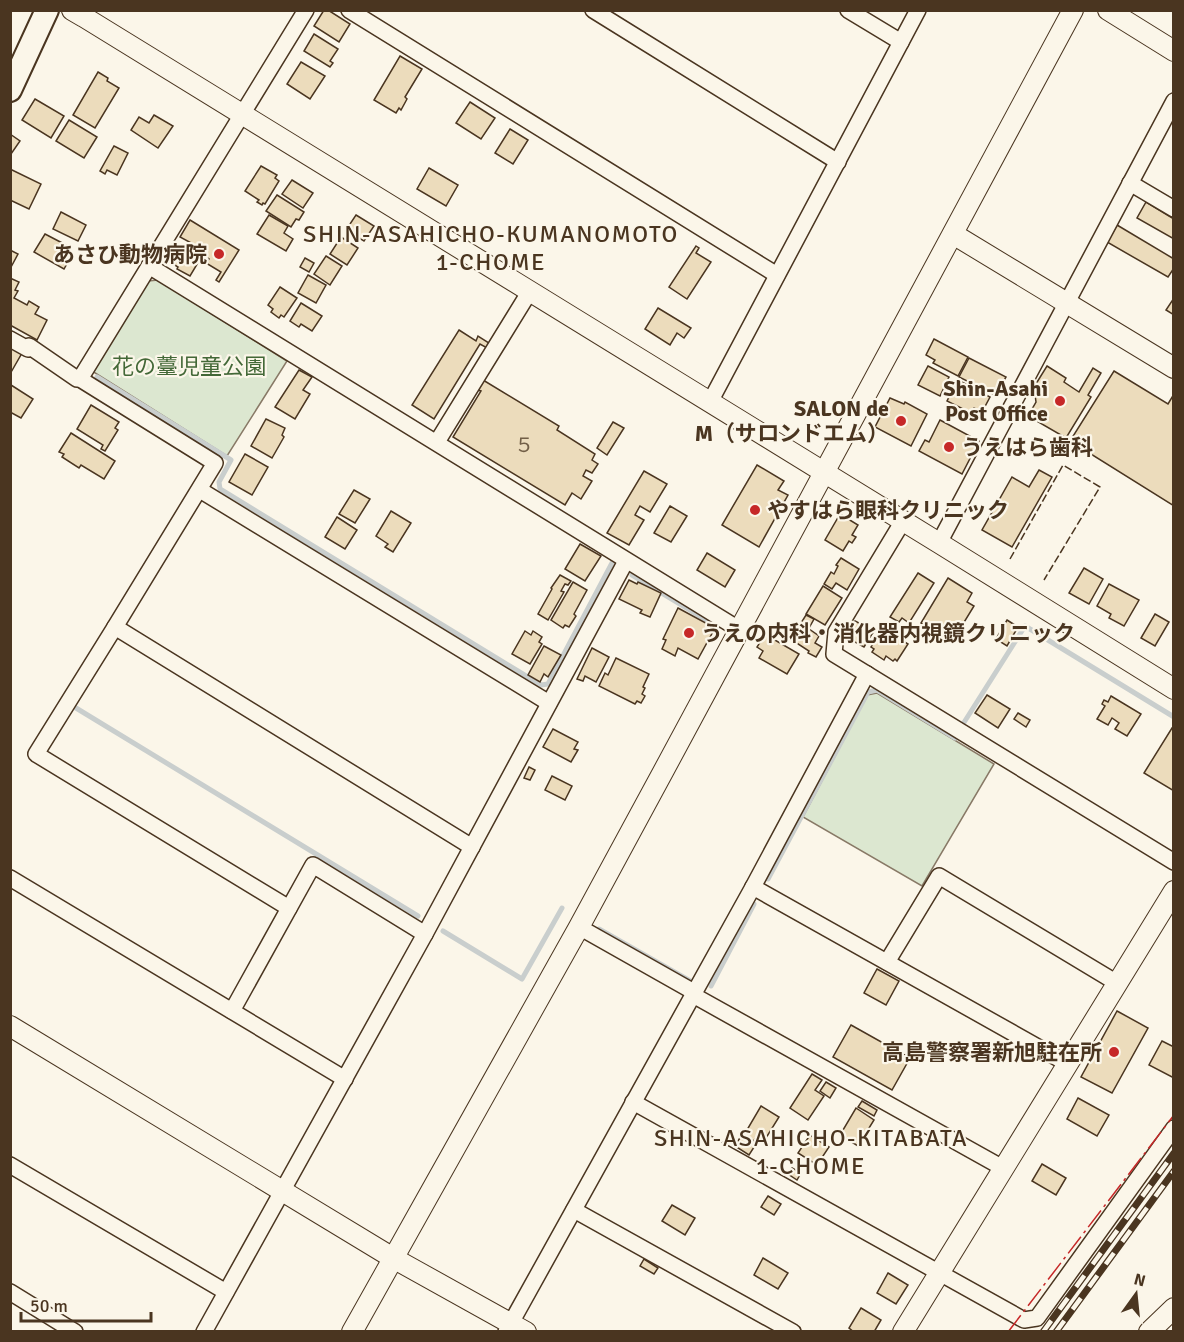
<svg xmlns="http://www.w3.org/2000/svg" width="1184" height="1342" viewBox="0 0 1184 1342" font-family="Signika,'Noto Sans JP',sans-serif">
<rect width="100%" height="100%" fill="#fbf6e9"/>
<g fill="#dce7d0" stroke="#887966" stroke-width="1.5">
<path d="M158,280L287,361L227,456L92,371L148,281Z"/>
<path d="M877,693L994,764L922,886L803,817L867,695Z"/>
</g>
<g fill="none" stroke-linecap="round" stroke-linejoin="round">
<g stroke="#c9cecd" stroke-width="5">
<path d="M97,377L231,460L219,482L220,489L541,685L548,684L612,563"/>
<path d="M632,575L718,627"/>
<path d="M76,708L418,916"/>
<path d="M963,724L1025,626L1174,717"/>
<path d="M768,879L868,692L877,690L955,738"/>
<path d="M599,929L692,982"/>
<path d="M443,931L522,979L562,908"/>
<path d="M711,986L754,904"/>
</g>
</g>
<g fill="#ecdcbc" stroke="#4a3520" stroke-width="1.5">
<path d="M324,10H328L350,24L339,42L314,26Z"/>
<path d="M314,34L338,49L330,61L333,63L330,67L304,51Z"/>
<path d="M400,56L422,69L405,97L407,99L401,110L399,108L396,113L374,100Z"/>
<path d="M301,62L325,76L310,99L287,84Z"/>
<path d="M98,72L108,78L107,81L119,88L95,128L73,115Z"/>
<path d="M35,99L64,116L51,138L22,120Z"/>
<path d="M470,102L495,118L481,139L456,123Z"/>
<path d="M154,115L173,126L158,148L131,130L139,117L149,123Z"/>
<path d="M69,120L97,137L84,158L56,141Z"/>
<path d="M510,129L528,140L513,164L495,153Z"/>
<path d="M10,134L20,141L11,154H10Z"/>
<path d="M114,146L128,153L117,175L107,170L105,174L100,171Z"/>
<path d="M261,166L277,175L275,178L279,181L265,204L263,203L262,205L257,202L259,200L245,191Z"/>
<path d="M429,168L458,185L446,206L417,189Z"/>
<path d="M10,169L41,184L29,209L10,200Z"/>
<path d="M292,180L313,193L303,208L282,194Z"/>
<path d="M277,195L304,212L299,220L296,219L291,227L266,211Z"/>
<path d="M1146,202L1174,219V239L1137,218Z"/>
<path d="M61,212L86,225L78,241L53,229Z"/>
<path d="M269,215L288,226L284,233L293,239L286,251L257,234Z"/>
<path d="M356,215L374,226L364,241L346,230Z"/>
<path d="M190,220L239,250L219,282L216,280L221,272L206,263L209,259L193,248L195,245L180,237Z"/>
<path d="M1117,225L1174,259V268L1168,277L1107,242Z"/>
<path d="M45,234L68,246L67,250L73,253L64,269L34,252Z"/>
<path d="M341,237L358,248L347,265L330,254Z"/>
<path d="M179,246L191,253L190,256L199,261L190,276L177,269L178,267L170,262Z"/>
<path d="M696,246L699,248L696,253L711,262L687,299L669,287Z"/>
<path d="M10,250L18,254L10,269Z"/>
<path d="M326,256L342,266L330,285L314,274Z"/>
<path d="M305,258L314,263L309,272L300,267Z"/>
<path d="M308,275L326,285L316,303L298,293Z"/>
<path d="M10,278L19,282L15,290L18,291L14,298L27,305L29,301L39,307L35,314L47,320L37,340L10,325Z"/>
<path d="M280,287L297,298L284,317L281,315L279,318L271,312L273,309L268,305Z"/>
<path d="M1174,298V315L1166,310Z"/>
<path d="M301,303L322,316L312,331L301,324L299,327L290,321Z"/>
<path d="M658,308L691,328L684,338L677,333L670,345L645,329Z"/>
<path d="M459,330L476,341L478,336L489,343L487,348L480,344L434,419L412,405Z"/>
<path d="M934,339L968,357L958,376L933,363L935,360L926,355Z"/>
<path d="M10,346L22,353L10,374Z"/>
<path d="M969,358L1006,377L999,389L996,388L993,394L959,377Z"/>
<path d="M928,366L949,377L940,396L918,385Z"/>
<path d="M1047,366L1066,378L1064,382L1079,392L1093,368L1101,373L1088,395L1091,397L1066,438L1028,416L1036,402L1034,387Z"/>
<path d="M299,370L312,377L303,390L310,394L295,419L275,407Z"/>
<path d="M1114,371L1168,404L1174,394V506L1070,441Z"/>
<path d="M483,380L559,426L557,430L595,454L592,460L598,464L592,473L586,470L583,476L592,481L581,499L572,493L565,505L453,437L481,391L478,390Z"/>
<path d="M958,380L990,397L982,412L974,408L971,413L947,401Z"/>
<path d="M11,385L33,399L21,418L10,412Z"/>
<path d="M890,398L904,404L905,402L927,414L911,446L875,427Z"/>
<path d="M91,405L119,422L115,428L118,430L105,451L101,449L103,445L77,429Z"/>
<path d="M266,419L285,428L282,435L284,437L272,458L251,446Z"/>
<path d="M940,420L979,441L962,474L919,451L925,440L929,442Z"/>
<path d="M613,422L624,428L607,455L597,448Z"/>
<path d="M71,433L115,461L104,479L81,465L79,468L62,457L64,454L59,452Z"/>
<path d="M245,454L268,467L252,495L229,482Z"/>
<path d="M757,465L784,481L778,490L788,495L759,547L722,525Z"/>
<path d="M1039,470L1052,477L1012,547L982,530L1012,477L1029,487Z"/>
<path d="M644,471L667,484L650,512L640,506L635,515L644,520L629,545L607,533Z"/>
<path d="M354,490L370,499L355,523L339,514Z"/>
<path d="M670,506L687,516L671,542L654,533Z"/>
<path d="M391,511L411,523L393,552L385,547L388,544L376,536Z"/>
<path d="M840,514L858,525L852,535L856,537L852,543L849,541L843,551L825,540Z"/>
<path d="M337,517L357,530L345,549L325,537Z"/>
<path d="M580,544L601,556L585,581L565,569Z"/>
<path d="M707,553L735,570L725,587L697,570Z"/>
<path d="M841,558L859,569L847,590L836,583L832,589L824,584L831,572L834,574L838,566L836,565Z"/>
<path d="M1084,568L1103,579L1089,604L1069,593Z"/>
<path d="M918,573L934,583L909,623L902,618L899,622L890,617Z"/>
<path d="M560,575L571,581L568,585L565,584L561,591L564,592L548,620L538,614L552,589L551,588Z"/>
<path d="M948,578L972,593L967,602L974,606L952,642L921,623Z"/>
<path d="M629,580L637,584L638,582L661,593L650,617L640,613L642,610L619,599Z"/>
<path d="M573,582L587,590L574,614L576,616L569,627L565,625L563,628L551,620Z"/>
<path d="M1109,584L1139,600L1124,626L1109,618L1111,614L1097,606Z"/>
<path d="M823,586L842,598L825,625L806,614Z"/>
<path d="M678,608L715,628L698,659L678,648L675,656L662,649L666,640L663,639Z"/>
<path d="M1155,614L1169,622L1155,646L1141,638Z"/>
<path d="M806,615L814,619L809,628L801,623Z"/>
<path d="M1007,620L1018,627L1007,646L996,639Z"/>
<path d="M855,621L874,631L864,647L846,637Z"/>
<path d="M802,624L819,636L815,643L822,647L816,657L808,653L809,651L792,640Z"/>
<path d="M882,628L908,644L897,661L895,659L893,661L886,656L884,660L872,652L874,649L871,647Z"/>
<path d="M525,631L531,635L533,631L542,637L539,642L542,644L530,664L512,654Z"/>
<path d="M767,631L775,636L773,639L799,654L787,674L759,658L763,651L757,647Z"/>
<path d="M544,646L561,655L548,677L544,674L540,682L528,675Z"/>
<path d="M592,648L609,657L596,682L585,676L583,681L577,679Z"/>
<path d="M616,658L649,674L643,687L645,688L642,694L645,696L641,703L637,701L635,704L599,686L605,673L608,675Z"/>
<path d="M987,695L1010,709L998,728L975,713Z"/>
<path d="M1111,696L1141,714L1127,736L1115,729L1119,723L1112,718L1108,725L1097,719L1105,706L1102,704L1104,700L1108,702Z"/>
<path d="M1018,713L1030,720L1026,727L1014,719Z"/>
<path d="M1172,728L1174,729V791L1144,773Z"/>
<path d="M553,729L578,742L574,749L578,750L571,762L543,747Z"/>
<path d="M529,767L535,770L530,780L524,778Z"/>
<path d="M552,776L572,786L565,800L545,790Z"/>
<path d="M877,969L899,981L886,1005L864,993Z"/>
<path d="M1117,1011L1148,1028L1112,1093L1081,1077Z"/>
<path d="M851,1025L910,1058L892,1090L833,1057Z"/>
<path d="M1162,1041L1174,1047V1078L1149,1065Z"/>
<path d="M812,1074L822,1080L815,1090L824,1096L808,1120L790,1108Z"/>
<path d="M826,1082L836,1088L830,1098L820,1091Z"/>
<path d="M1078,1098L1109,1115L1097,1136L1067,1119Z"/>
<path d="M862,1101L877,1110L874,1116L858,1107Z"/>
<path d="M761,1106L779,1117L766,1138L759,1133L754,1141L744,1135Z"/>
<path d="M856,1108L874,1120L858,1146L840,1135Z"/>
<path d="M810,1135L829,1147L817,1165L798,1153Z"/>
<path d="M741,1136L756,1144L749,1155L735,1146Z"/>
<path d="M1042,1164L1066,1178L1056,1195L1032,1181Z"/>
<path d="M792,1168L801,1173L797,1180L788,1174Z"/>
<path d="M768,1196L781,1204L774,1215L761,1207Z"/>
<path d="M672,1205L695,1218L685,1235L662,1221Z"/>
<path d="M763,1258L788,1273L778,1289L754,1275Z"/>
<path d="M644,1259L658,1268L654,1274L640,1266Z"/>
<path d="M888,1273L908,1285L896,1304L877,1293Z"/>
<path d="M861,1308L881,1320L874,1332H854L849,1328Z"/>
</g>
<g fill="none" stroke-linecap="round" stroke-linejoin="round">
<g stroke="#4a3520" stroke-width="18">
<g id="minor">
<path d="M349,10L777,275"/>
<path d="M593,10L838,162"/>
<path d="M848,10L901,42"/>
<path d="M1130,183L1174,209"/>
<path d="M149,266L740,630"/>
<path d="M10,339L28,349L29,346L77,379H80L215,463L115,627L472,847"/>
<path d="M80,379L306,10"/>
<path d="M710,402L918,10"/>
<path d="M437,442L530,291"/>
<path d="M200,490L549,703"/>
<path d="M903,521L836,632L834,654L1174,862"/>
<path d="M939,543L1174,101"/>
<path d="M115,627L36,754L289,908"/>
<path d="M10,878L345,1079"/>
<path d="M753,887L1068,1064"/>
<path d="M579,927L694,992"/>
<path d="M887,962L939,876L1117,983"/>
<path d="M693,995L1003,1168"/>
<path d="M232,1011L313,865L425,934"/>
<path d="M633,1102L1024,1320L1037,1318L1174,1128"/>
<path d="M10,1165L226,1292"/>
<path d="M574,1210L793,1332"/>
<path d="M10,1292L75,1332"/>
<path d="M204,1332L425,934L626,561"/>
<path d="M506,1332L753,887L867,674"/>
</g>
</g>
<g stroke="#4a3520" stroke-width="22">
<g id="tertiary">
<path d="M72,10L84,17L939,543L1174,689"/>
<path d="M1108,10L1174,51"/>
<path d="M953,234L1174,368"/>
<path d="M10,1026L393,1258L526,1332"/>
<path d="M352,1332L579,927L664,770L1073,10"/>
<path d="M903,1332L1174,891"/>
<path d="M1149,1332L1174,1308"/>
</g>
</g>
<g stroke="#4a3520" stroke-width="26">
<path id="secondary" d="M10,90L47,10"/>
</g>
<use href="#minor" stroke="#fbf6e9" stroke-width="15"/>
<use href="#tertiary" stroke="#fbf6e9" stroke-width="20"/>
<use href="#secondary" stroke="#fbf6e9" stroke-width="22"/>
<g stroke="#4a3520" stroke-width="7">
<g id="rail">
<path d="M1043,1332L1174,1153"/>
<path d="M1056,1332L1174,1171"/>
</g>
</g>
<use href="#rail" stroke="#fbf6e9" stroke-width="4.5" stroke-dasharray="14" stroke-linecap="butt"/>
<path stroke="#4a3520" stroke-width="1.5" stroke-dasharray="8 3" stroke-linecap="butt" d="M1010,559L1063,465L1100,487L1044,580"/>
<path stroke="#c62828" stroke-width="1.5" stroke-dasharray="21 4.5 3 4.5" stroke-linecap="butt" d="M1008,1332L1174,1115"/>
</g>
<g fill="#c62828" stroke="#fbf6e9" stroke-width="2">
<circle cx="219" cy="254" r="6"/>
<circle cx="1060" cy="401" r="6"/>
<circle cx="901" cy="421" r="6"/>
<circle cx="949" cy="447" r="6"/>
<circle cx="755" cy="510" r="6"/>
<circle cx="689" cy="633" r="6"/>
<circle cx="1114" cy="1052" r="6"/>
</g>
<g text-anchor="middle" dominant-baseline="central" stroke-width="4.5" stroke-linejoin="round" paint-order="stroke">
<g font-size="20" fill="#725f47">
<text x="524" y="445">５</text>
</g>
<g font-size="22" font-weight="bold" fill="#4a3520" stroke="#fbf6e9" text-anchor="end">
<text x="207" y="254">あさひ動物病院</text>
<text x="1048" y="388">Shin-Asahi<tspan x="1048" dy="25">Post Office</tspan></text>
<text x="889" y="408">SALON de<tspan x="889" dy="25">M（サロンドエム）</tspan></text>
<text x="961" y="447" text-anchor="start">うえはら歯科</text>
<text x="767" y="510" text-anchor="start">やすはら眼科クリニック</text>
<text x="701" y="633" text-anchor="start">うえの内科・消化器内視鏡クリニック</text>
<text x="1102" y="1052">高島警察署新旭駐在所</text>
</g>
<g font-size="22" fill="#436837" stroke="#fbf6e9">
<text x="189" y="366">花の薹児童公園</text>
</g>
<g font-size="24" letter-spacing="1.5" fill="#4a3520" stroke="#fbf6e9">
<text x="491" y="234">SHIN-ASAHICHO-KUMANOMOTO<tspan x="491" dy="28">1-CHOME</tspan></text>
<text x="811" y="1138">SHIN-ASAHICHO-KITABATA<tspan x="811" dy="28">1-CHOME</tspan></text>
</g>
</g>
<rect width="1184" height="1342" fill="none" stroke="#4a3520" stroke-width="24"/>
<g transform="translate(1136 1294) rotate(15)" stroke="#fbf6e9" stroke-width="4.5" paint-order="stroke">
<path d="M0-4.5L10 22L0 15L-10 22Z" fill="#4a3520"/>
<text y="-9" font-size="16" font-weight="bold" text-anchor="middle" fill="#4a3520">N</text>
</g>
<path d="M21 1312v9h130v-9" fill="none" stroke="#4a3520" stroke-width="3"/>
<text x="30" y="1312" font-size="18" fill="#4a3520" stroke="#fbf6e9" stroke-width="4.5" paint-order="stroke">50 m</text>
</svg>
